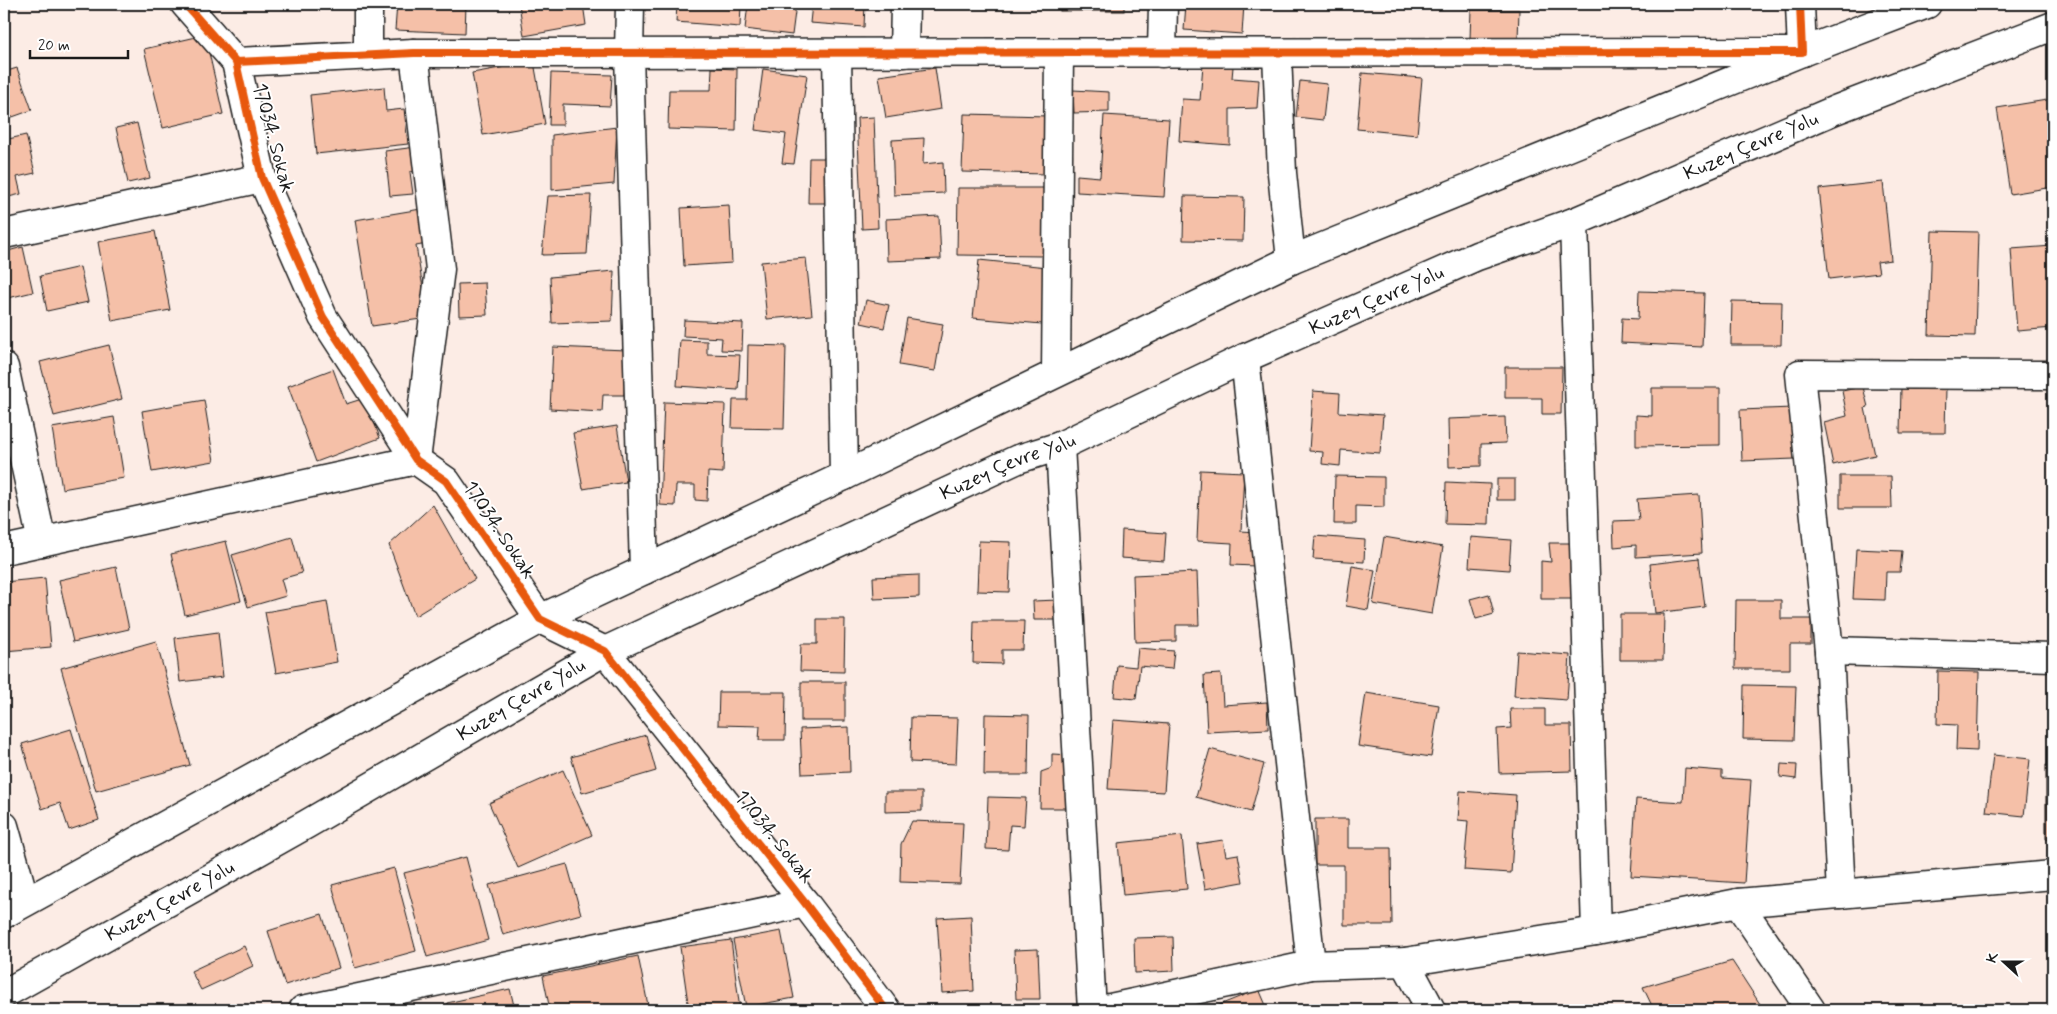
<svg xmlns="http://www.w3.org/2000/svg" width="2057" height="1014" viewBox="0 0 2057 1014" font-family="Mynerve,sans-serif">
<rect width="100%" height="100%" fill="#fcece5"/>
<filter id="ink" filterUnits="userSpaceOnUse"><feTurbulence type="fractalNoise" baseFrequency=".02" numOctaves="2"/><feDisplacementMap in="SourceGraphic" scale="10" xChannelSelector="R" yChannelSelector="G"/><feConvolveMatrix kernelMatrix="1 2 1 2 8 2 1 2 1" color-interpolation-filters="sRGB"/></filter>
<g filter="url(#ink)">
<g fill="#f5c0a8" stroke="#1c1c1c">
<path d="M397,4H466L465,33L395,30Z"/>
<path d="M519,4H583L586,25L524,36Z"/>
<path d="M677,4H741L740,27L676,22Z"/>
<path d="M748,4H796L792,35L745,29Z"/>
<path d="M812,4H865L864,27L810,23Z"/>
<rect x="1060" y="4" width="64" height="7"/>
<path d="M1186,4H1244L1242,34L1184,30Z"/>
<path d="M1471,10H1519L1518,39H1470Z"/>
<path d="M205,35L223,114L163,128L144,49Z"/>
<path d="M534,62L545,124L483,135L472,73Z"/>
<path d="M1203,65L1233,67L1232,78L1259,80L1257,108L1230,109V145L1179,141L1182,99L1200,100Z"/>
<path d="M17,68L32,110L4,120V72Z"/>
<path d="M712,68L737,69L736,131L668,129L669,90H711Z"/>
<path d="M935,68L941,109L886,118L879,76Z"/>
<path d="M763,69L807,75L794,164L782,163L786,134L755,130Z"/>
<path d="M551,73L612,75L610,106L563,104V125H549Z"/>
<path d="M1362,73L1422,78L1417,135L1357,129Z"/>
<path d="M1300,81L1327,84L1323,120L1296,117Z"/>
<path d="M384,87L386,111L404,109L408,144L316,154L310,95Z"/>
<path d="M1073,90L1109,92V112L1074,113Z"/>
<path d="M2053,99V187L2010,194L1997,108Z"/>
<path d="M964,114L1048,116L1046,174L962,172Z"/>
<path d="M1104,115L1169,119L1164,197L1077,192V175L1100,177Z"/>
<path d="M874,117L878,228L862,229L857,118Z"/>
<path d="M137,123L150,178L128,183L116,128Z"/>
<path d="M617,127L614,184L552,190V135Z"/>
<path d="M26,135L35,173L17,177L21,194L4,198V140Z"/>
<path d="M924,138L923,164L943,162L944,193L894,195L892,140Z"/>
<path d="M416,147L418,171L410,172L413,194L390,196L385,151Z"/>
<path d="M809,158H831L830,203H808Z"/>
<path d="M1883,182L1891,260L1877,262L1879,273L1829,279L1819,189Z"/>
<path d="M958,188H1044L1043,256L957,255Z"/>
<path d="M591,195L587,254L542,255L548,196Z"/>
<path d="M1184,196L1244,197L1243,241L1183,240Z"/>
<path d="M729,205L732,263L684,266L681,208Z"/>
<path d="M421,209L427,244L416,246L428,318L372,326L355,220Z"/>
<path d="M939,216L941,259L887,261L886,219Z"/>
<path d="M155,231L170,310L112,321L98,242Z"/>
<path d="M1932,231L1978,232L1975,336L1929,335Z"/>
<path d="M2053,246V328L2017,331L2011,249Z"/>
<path d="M23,247L33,292L4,299V252Z"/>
<path d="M806,258L812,315L767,319L761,262Z"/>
<path d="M979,260L1047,267L1042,324L973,318Z"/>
<path d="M80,267L88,302L47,311L40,276Z"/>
<path d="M614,271L612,321L552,323L550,277Z"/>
<path d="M485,283L487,315L459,316L458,284Z"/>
<path d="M1639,291L1704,293L1702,347L1621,343L1622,318L1638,319Z"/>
<path d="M866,300L889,305L884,328L861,323Z"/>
<path d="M1732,301L1782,302L1781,345H1731Z"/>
<path d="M907,318L943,324L935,371L899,365Z"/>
<path d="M684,320L743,323L742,351L721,350L722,338L683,336Z"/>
<path d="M680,340L707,341V354L740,355L738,390L677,386Z"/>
<path d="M109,345L122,399L54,416L40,362Z"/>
<path d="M748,345L786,346L784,429L732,428L733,400H747Z"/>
<path d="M553,347L626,350L624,395H603L602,412L550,409Z"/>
<path d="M1505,367H1562L1561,414H1542V398H1505Z"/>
<path d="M333,369L346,404L365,398L380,438L316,462L288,386Z"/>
<path d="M1901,386L1946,387L1945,433H1900Z"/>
<path d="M1863,387L1868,407L1865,408L1875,455L1833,465L1824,422L1847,416L1842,391Z"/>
<path d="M1652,388H1720V445L1636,446V415L1652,416Z"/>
<path d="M1313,391L1340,393L1339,412L1383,415L1380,453L1341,450L1340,466L1322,464L1323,452L1309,451Z"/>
<path d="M204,400L214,461L152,472L142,411Z"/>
<path d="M664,402L725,404L723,473L708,472L707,501L695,500V485H676L675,506L660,505Z"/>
<path d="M1793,408L1795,459L1742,461L1740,410Z"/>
<path d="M114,417L124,478L62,489L52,428Z"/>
<path d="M1505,417L1506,443L1481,444V466L1449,467L1448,419Z"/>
<path d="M617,426L626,482L583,489L573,433Z"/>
<path d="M1200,470L1244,472L1241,531L1256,532L1255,566L1231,565L1232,543L1197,541Z"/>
<path d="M1335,476L1384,477V507L1356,506V524H1334Z"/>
<path d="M1840,476H1891L1892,508H1840Z"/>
<rect x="1497" y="479" width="18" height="21"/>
<path d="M1446,482L1490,484L1489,525L1445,524Z"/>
<path d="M1699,495L1702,553L1636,557V545L1614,547L1613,521L1639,520L1637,499Z"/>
<path d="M433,505L475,579L415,616L389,545Z"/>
<path d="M1122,530L1166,533L1164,561L1121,558Z"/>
<path d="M1315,536L1365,540L1364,562L1313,559Z"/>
<path d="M292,537L302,573L281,579L286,596L248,607L232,555Z"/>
<path d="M1384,537L1443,547L1432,614L1373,604Z"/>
<path d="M1471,537L1511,540L1509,570L1469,567Z"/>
<path d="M226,541L241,601L185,615L171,554Z"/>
<path d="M979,541L1011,542L1009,592L977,591Z"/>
<path d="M1549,543H1577V599H1541V561L1551,562Z"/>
<path d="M1856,549L1902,551L1900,572H1886L1885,600L1853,599Z"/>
<path d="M1699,558L1705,607L1655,613L1650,564Z"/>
<path d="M1352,566L1375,570L1368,610L1346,606Z"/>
<path d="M116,567L129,629L73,642L59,580Z"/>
<path d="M1197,572L1199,625H1176V641L1135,642L1133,575Z"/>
<path d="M919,575V597L874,599L873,577Z"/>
<path d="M45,578L51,647L4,651V582Z"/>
<path d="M1489,594L1494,614L1476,619L1470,599Z"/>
<path d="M1058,600L1059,620H1034L1033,601Z"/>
<path d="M1736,600H1781V619H1811V644H1790V669H1735Z"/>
<path d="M327,601L337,662L276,673L265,612Z"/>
<path d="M1620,614H1664L1663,660H1620Z"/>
<path d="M817,619H845L844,672L800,671L801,644H817Z"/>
<path d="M974,621H1024L1023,650H1002V664L973,663Z"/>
<path d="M218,632L223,677L180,682L175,638Z"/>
<path d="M156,641L190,765L96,791L61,668Z"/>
<path d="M1138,648L1174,651L1172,669L1140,666L1136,699L1114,697L1117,665L1136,667Z"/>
<path d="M1517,651L1570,655L1567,700L1514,696Z"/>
<path d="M1938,671L1979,672L1977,751L1956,750L1957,725L1937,724Z"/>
<path d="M2053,673V735H2048Z"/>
<path d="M1221,674L1223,705L1267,702L1268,729L1207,732L1204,675Z"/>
<rect x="801" y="682" width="44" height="39"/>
<path d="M1744,685L1796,686L1794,740L1743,739Z"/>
<path d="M719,692H786L785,740H759L760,726L718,725Z"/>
<path d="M1366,693L1439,705L1431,757L1358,746Z"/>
<path d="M1510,709H1545V725H1571L1572,771L1499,773L1497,729L1511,728Z"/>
<path d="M985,714L1029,715L1028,775H984Z"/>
<path d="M911,717L958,718L956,764L910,762Z"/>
<path d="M1113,720L1169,724L1164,792L1108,789Z"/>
<path d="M849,727L850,772L802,774L800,729Z"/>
<path d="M71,729L99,820L69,830L60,803L42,809L22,744Z"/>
<path d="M646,735L656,771L582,793L571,757Z"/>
<path d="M1210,749L1264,764L1251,812L1196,797Z"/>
<path d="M1052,754L1072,755L1071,808H1040L1041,772L1052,768Z"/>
<path d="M1993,755L2030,759L2024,816L1986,812Z"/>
<path d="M1781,764L1797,765L1796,779L1780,777Z"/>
<path d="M2046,765L2053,766V839H2046Z"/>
<path d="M1685,768L1722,771V778L1751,780L1744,883L1631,876L1636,799L1683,802Z"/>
<path d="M563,770L592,835L518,868L489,803Z"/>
<path d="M1460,791L1516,795L1511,873L1464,870L1468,821L1458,820Z"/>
<path d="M885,792H922V811L885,812Z"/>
<path d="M988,797L1026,798L1024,826L1010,825L1008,850L986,849Z"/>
<path d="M1315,819H1348V848H1391L1392,925H1344V865H1315Z"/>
<path d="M912,821L963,823L960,884L900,882L901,844Z"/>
<path d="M1182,836L1187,889L1123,895L1118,843Z"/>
<path d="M1223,840L1226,856L1238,854L1243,882L1205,889L1197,844Z"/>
<path d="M466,857L488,940L427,957L404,873Z"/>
<path d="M567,864L581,914L503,935L489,885Z"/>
<path d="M394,868L416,951L355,968L332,885Z"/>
<path d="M322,914L339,968L285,985L268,931Z"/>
<path d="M971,916L974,991L942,993L937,918Z"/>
<path d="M781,931L794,998L746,1007L733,940Z"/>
<path d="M1173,937L1174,971L1135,973L1134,938Z"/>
<path d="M731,940L740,1010H689L680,947Z"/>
<path d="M244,946L253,966L201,990L191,971Z"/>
<path d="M1038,949L1040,999H1016L1014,950Z"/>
<path d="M638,956L649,1010H550L543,976Z"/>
<path d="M1732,961L1760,1004L1749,1010H1654L1643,987Z"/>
<path d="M510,989L515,1010H449L447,1003Z"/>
<path d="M1259,989L1268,1010H1207Z"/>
</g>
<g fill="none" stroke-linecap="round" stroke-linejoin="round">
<g stroke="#1c1c1c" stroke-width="31">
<g id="street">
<path d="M185,4L236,62L262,178L323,317L416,460L446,481L540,619L605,651L805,903L886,1010"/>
<path d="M368,4V56"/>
<path d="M630,4L629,54L644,570"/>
<path d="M904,53L905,4"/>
<path d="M1162,53L1163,4"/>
<path d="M837,54L844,476"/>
<path d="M1277,54L1282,173L1291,260"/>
<path d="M236,62L414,53L1802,52L1800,4"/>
<path d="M1574,222L1596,931"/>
<path d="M4,234L262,178"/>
<path d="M1245,358L1311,965"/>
<path d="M4,367L42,542"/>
<path d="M1056,373L1059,53"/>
<path d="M1060,446L1092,1010"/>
<path d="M4,550L416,460L440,269L414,53"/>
<path d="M1829,651L2053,657"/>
<path d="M4,826L25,901"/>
<path d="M1841,894L1829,651L1800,374L2053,375"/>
<path d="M1738,903L1811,1010"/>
<path d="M1405,962L1431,1010"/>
<path d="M303,1010L805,903"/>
<path d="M1101,1010L1311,965L1405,962L1596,931L1738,903L2053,875"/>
</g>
</g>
<g stroke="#1c1c1c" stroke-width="31">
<g id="highway">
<path d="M4,914L540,619L844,476L1291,260L1802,52L1927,4"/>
<path id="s1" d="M4,994L307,824L605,651L1018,459L1060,446L1245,358L1477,256L1574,222L1835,110L2053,26"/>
</g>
</g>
<use href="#street" stroke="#fff" stroke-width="28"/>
<use href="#highway" stroke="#fff" stroke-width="28"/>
<g stroke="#fff" stroke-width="11">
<g id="cycleway">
<path d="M185,4L236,62L262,178L323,317L416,460L446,481L540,619L605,651L805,903L886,1010"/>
<path d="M236,62L414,53L1802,52L1800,4"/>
</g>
</g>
<use href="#cycleway" stroke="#e8590c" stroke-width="8"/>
</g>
</g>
<g text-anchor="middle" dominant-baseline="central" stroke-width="4" stroke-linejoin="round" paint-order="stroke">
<g font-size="20" fill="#1c1c1c" stroke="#fff">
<text transform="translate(273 138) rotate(75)">17034. Sokak</text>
<text stroke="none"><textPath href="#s1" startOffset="1945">Kuzey Çevre Yolu</textPath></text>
<text stroke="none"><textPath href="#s1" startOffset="1540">Kuzey Çevre Yolu</textPath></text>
<text stroke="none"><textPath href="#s1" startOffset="1135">Kuzey Çevre Yolu</textPath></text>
<text transform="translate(499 530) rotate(56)">17034. Sokak</text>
<text stroke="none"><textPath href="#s1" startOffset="595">Kuzey Çevre Yolu</textPath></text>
<text transform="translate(774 837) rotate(51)">17034. Sokak</text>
<text stroke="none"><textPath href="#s1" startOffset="190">Kuzey Çevre Yolu</textPath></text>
</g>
</g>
<rect width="2057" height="1014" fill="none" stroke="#fff" stroke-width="20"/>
<rect x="10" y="10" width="2037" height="994" fill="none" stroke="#1c1c1c" stroke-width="2" filter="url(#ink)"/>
<g transform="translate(2004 962) rotate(291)" stroke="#ffffff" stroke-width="4" paint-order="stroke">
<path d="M0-4L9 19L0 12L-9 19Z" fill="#1c1c1c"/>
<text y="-8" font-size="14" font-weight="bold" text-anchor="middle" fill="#1c1c1c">K</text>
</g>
<path d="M30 50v8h98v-8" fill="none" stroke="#1c1c1c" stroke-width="2.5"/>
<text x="38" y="50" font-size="15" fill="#1c1c1c" stroke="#ffffff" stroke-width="4" paint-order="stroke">20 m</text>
</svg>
